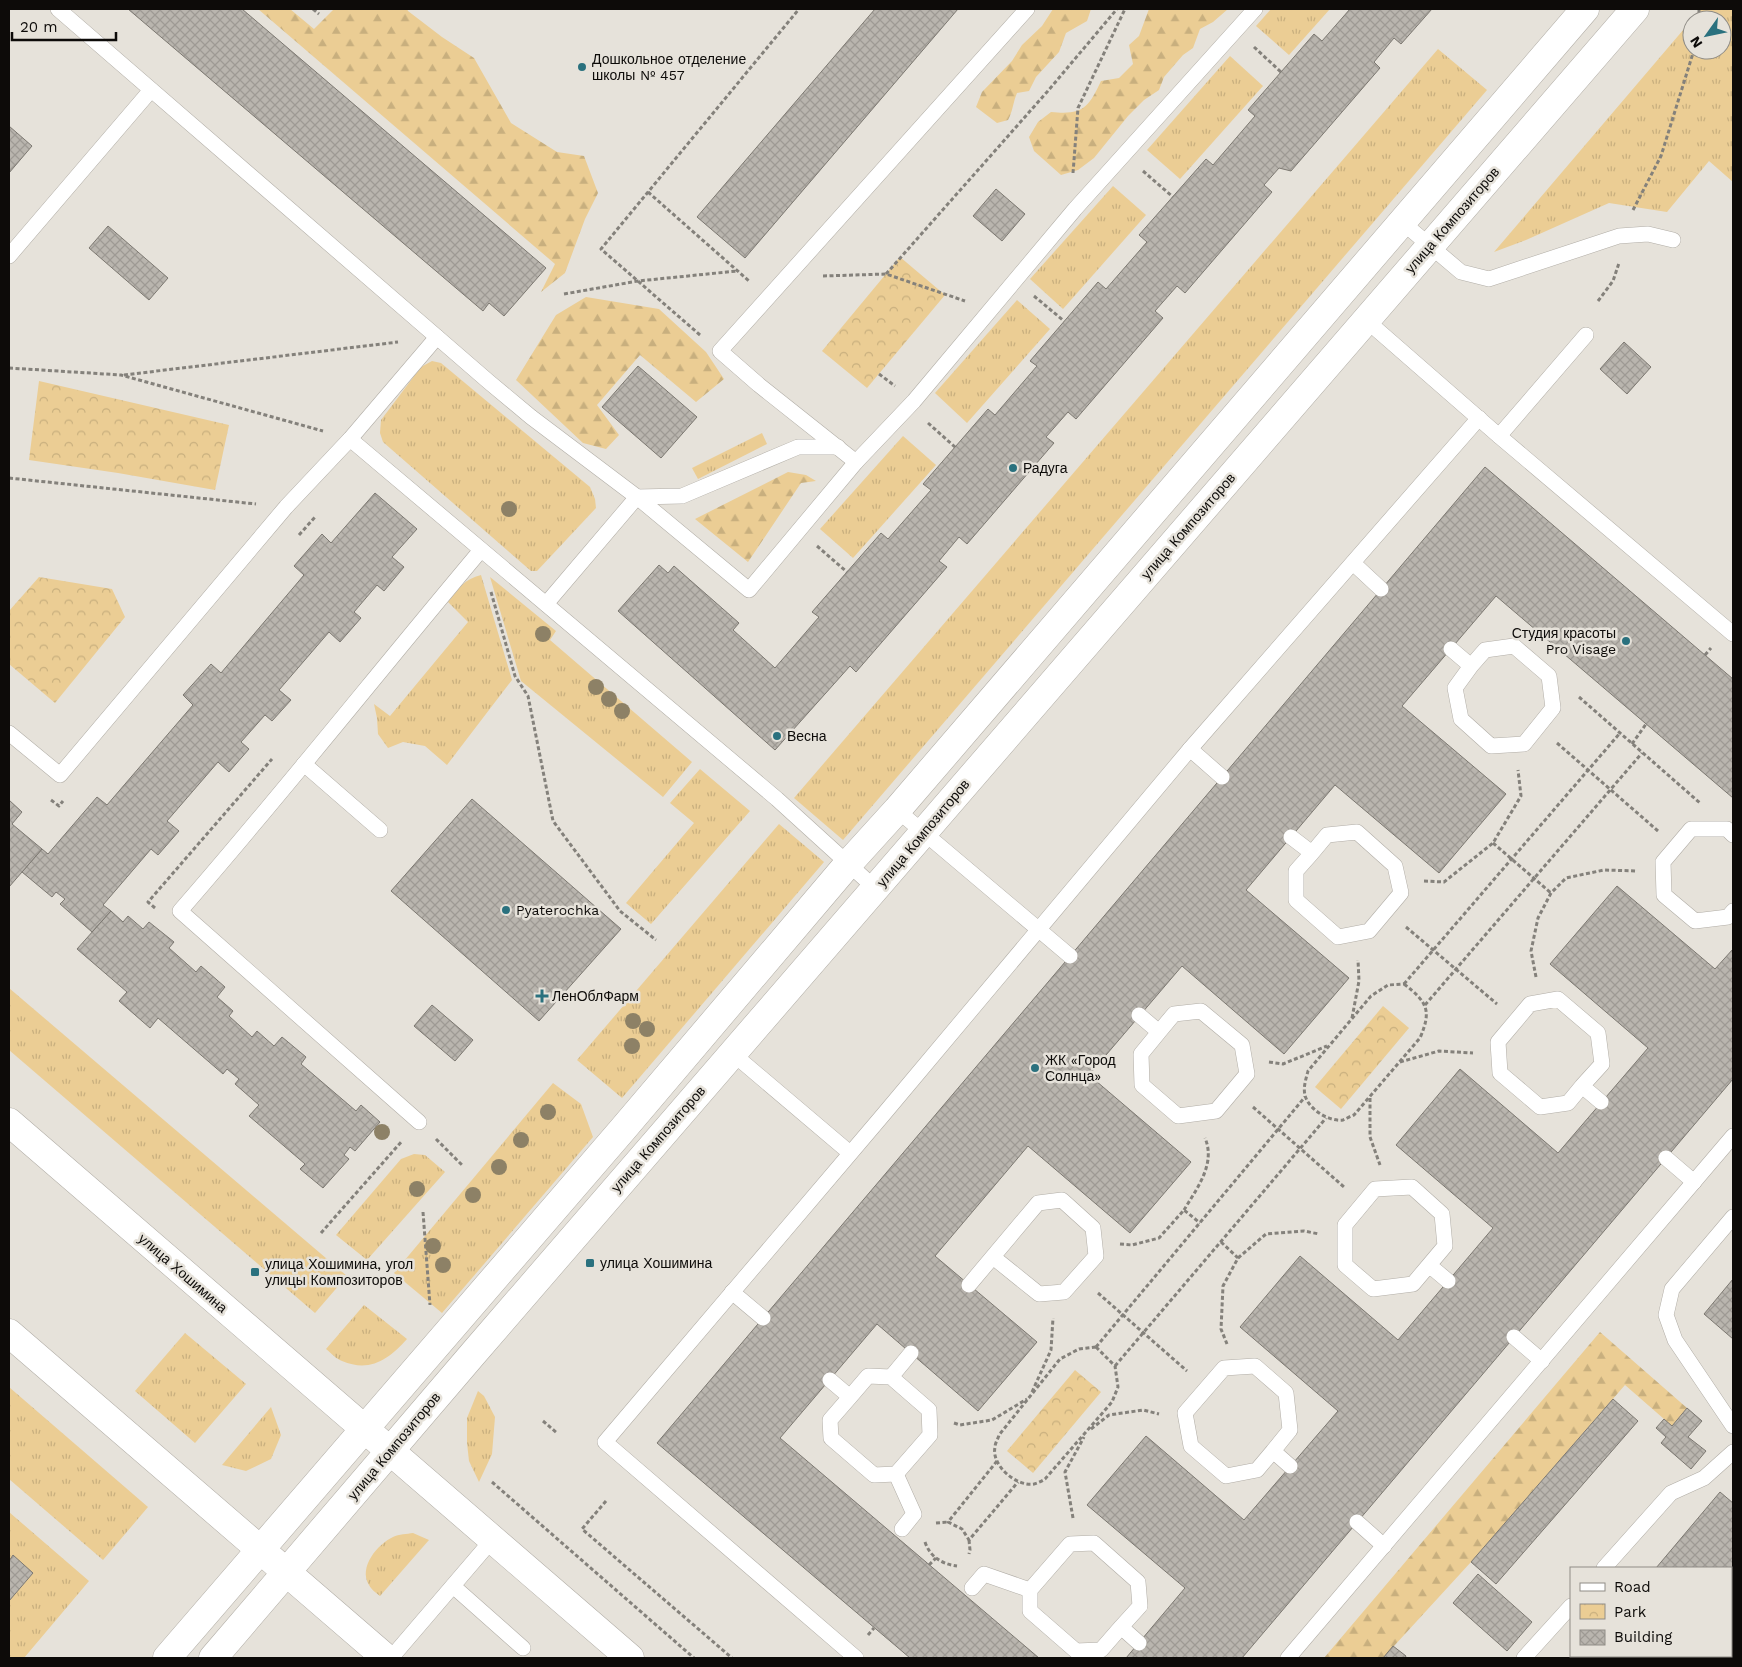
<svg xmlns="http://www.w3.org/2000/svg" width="1742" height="1667" viewBox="0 0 1742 1667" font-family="'Work Sans',sans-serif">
<defs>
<pattern id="grass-tufts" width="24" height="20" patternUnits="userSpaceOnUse" patternTransform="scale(1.25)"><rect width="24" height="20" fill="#ebcd94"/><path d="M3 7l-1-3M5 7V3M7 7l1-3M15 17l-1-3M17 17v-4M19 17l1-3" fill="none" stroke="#c8af7e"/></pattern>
<pattern id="forest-firs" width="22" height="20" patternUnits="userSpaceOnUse" patternTransform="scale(1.25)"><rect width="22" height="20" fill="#ebcd94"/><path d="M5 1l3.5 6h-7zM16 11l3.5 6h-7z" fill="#c8af7e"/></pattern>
<pattern id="park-crowns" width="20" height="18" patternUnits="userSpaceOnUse" patternTransform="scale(1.25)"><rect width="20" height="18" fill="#ebcd94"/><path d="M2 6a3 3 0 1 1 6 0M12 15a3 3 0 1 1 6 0" fill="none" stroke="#c8af7e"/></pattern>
<pattern id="building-cross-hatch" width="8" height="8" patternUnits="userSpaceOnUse" patternTransform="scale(1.25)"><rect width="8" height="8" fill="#b9b5ae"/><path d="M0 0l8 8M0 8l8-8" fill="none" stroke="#9e9a94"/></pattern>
</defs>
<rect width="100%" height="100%" fill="#e6e2da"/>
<g fill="url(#grass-tufts)" fill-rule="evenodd">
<path d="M1271,9H1330L1289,55L1256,26Z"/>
<path d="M1701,9H1733V182L1709,161L1667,212L1609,203L1526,240L1494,252ZM1692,20H1722V50H1692Z"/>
<path d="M1438,49L1487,90L843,840L794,798Z"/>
<path d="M1230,56L1263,86L1180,179L1147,150Z"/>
<path d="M1113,186L1146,215L1063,309L1030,279Z"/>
<path d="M1017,300L1050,329L967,423L935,393Z"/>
<path d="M432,361L441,363L590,487L595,499L596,508L537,571H531L383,442L380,433L381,420L421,367Z"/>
<path d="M762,433L767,444L698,479L692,468Z"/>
<path d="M903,436L936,465L853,558L820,529Z"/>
<path d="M481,575L512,680L447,765L425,746L403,742L388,748L378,734L377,718L374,704L390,716L468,622L448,602C458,588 465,579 481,575Z"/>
<path d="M490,577L556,631L550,640L692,762L663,797L521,681Z"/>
<path d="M700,769L750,811L651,924L626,903L694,823L670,803Z"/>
<path d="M779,824L824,862L622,1098L577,1060Z"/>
<path d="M9,988L347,1276L315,1313L9,1050Z"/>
<path d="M553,1083L581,1104L593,1137L442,1313L394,1273Z"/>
<path d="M414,1154L425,1155L445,1172L367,1260L336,1235L401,1159Z"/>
<path d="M364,1305L407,1339C389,1359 370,1373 342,1361C336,1359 331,1353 326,1349Z"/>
<path d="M185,1333L246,1384L195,1443L135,1391Z"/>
<path d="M9,1387L148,1507L103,1560L9,1479Z"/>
<path d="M478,1391L484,1396L495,1417L492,1454L479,1482L469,1461L467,1443V1418Z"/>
<path d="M271,1407L281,1435L271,1459L246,1471L222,1465Z"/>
<path d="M9,1512L89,1581L24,1658H9V1601L33,1573L13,1556L9,1561Z"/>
<path d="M413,1533L429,1540L380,1596C376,1593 371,1589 369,1585C358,1567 378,1544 393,1537C399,1534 407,1534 413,1533Z"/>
</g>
<g fill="url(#forest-firs)">
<path d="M258,9H290L314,29L334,9H407L408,11L442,37L474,58L511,123L557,152L584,156L598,193L585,219L565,273L541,292L555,264Z"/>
<path d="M1053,9H1091L1087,21L1066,33L1059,52L1036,77L1029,91L1017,93C1013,102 1013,111 1008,120L997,123L976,107L982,92L1012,61L1022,45L1042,26Z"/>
<path d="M1149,9H1228L1213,22L1200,29L1193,48L1183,55L1164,77L1159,90L1144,100L1128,116L1094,158L1078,170L1061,175L1034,151L1029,137L1038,122L1051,112C1082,115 1088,109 1101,81L1119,78L1133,64L1129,45L1139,36Z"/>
<path d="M586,297L659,309L706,352L724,379L696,402L640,355L597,405L619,435L606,449L583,443L516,380L556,315Z"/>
<path d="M788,472L806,475L816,481L801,483L748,562L695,519Z"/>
<path d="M1600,1332L1687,1408L1672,1426L1625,1385L1471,1562L1383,1658H1324Z"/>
</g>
<g fill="url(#park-crowns)">
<path d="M900,257L945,295L867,388L822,351Z"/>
<path d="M39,381L229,425L215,490L118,473L29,460Z"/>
<path d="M39,577L112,589L125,617L55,703L9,664V611Z"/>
<path d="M1383,1006L1409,1028L1341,1109L1315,1087Z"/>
<path d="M1075,1370L1101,1392L1033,1473L1007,1451Z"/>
</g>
<g fill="url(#building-cross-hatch)" stroke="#7c7871">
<path d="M128,9H242L546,268L504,316L489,303L483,311Z"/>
<path d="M875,9H958L745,258L697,217Z"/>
<path d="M1350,9H1432L1401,44L1394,38L1374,62L1380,68L1291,171L1279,168L1264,185L1272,192L1185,293L1177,286L1155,311L1163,318L1076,419L1068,412L1046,437L1054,443L967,544L959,537L939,561L947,567L856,672L850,666L775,750L618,611L659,565L668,573L674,566L739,623L733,630L775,668L819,617L812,612L881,533L888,539L931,490L923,484L988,409L995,415L1037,366L1030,361L1098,282L1106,289L1147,242L1139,235L1206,159L1213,165L1255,116L1248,110L1314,34L1322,41Z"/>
<path d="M9,126L32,146L9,173Z"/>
<path d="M996,189L1025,214L1002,241L973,216Z"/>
<path d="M108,226L168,278L149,300L89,248Z"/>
<path d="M1624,342L1651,367L1627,394L1600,369Z"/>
<path d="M638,366L697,417L661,458L602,407Z"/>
<path d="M1485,467L1733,679V798L1496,596L1402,706L1506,794L1439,873L1335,785L1246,890L1349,978L1284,1054L1182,966L1089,1075L1191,1162L1130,1233L1028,1146L935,1256L1037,1342L978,1411L877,1324L780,1438L1039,1658H910L657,1443Z"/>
<path d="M375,493L417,529L392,557L404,567L384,591L377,585L354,612L361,618L340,642L329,632L279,690L291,700L272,721L265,715L241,742L249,749L229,772L218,762L167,821L179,831L158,855L151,849L103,905L111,911L92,932L60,904L65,899L56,892L52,897L22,872L42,849L48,854L97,797L107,805L193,705L183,695L211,664L221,673L304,575L294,566L322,534L331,543Z"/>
<path d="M472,799L621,929L539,1021L391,891Z"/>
<path d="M9,800L22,812L12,824L42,849L9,887Z"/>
<path d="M1617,886L1715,969L1733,949V1079L1242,1658H1126L1185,1588L1087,1505L1146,1436L1244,1520L1338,1411L1240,1327L1300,1256L1398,1340L1493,1228L1396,1145L1460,1069L1558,1153L1648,1048L1550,964Z"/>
<path d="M111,911L123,922L128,916L143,929L149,922L174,942L169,948L196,972L201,966L225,987L217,997L233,1011L229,1016L252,1037L257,1031L274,1046L282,1037L306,1057L301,1064L356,1111L361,1105L380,1122L355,1151L350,1147L344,1155L349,1159L323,1188L300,1169L305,1164L249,1116L259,1105L235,1084L239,1079L227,1069L223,1074L158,1018L150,1028L119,1001L127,992L77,949Z"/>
<path d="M432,1005L473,1040L455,1061L414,1026Z"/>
<path d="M1733,1279V1339L1704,1314Z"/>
<path d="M1613,1399L1638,1421L1496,1584L1471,1562Z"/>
<path d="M1687,1408L1702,1421L1688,1437L1706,1451L1691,1469L1661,1443L1666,1437L1656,1428L1664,1419L1672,1426Z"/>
<path d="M1720,1492L1733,1503V1658H1580L1582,1656H1731V1568H1656Z"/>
<path d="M13,1555L33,1573L9,1601V1561Z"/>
<path d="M1478,1574L1532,1622L1507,1651L1453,1603Z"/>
<path d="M1393,1646L1406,1656L1405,1658H1383Z"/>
</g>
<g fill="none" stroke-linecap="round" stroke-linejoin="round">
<g stroke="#b1ada6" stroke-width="16">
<g id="service">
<path d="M58,9L489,382L531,417L637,497L749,590L856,462L914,401L1075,209L1255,9"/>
<path d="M1402,222L1461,272L1489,279L1619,236L1648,234L1673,240"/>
<path d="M9,256L151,90"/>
<path d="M1366,320L1499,436L1733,634"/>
<path d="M1499,436L1586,335"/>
<path d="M350,439L437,337"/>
<path d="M856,462L759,385L720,351L1027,9"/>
<path d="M1353,563L1381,589"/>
<path d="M546,604L637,497L682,496L798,447H838"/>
<path d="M1451,649L1471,666L1455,688L1461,719L1491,746L1524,744L1553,708L1549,676L1514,646L1485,650L1471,666"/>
<path d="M9,733L60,775L286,507L350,439L777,799L876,889"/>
<path d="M1190,749L1222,777"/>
<path d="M304,764L380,830"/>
<path d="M897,810L1070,956"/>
<path d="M1733,835L1727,829H1691L1663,862L1664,895L1695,921L1728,917L1733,911"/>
<path d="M1291,837L1312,853L1296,871V900L1338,937L1369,931L1401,893L1395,866L1357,832L1327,835L1312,853"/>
<path d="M1139,1015L1159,1032L1141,1054L1142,1085L1178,1116L1216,1111L1247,1074L1242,1045L1201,1011L1174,1014L1159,1032"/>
<path d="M732,1053L850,1153"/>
<path d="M1582,1086L1602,1064L1598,1033L1558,999L1530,1004L1498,1042L1500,1073L1540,1107L1568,1103L1582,1086L1601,1102"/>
<path d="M419,1122L180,911C283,793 380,670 481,550"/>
<path d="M1666,1158L1694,1182"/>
<path d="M1733,1217L1672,1289L1666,1315L1675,1340L1733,1426"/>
<path d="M1429,1265L1445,1246L1442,1214L1412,1187L1375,1189L1345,1225V1265L1373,1289L1413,1284L1429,1265L1448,1281"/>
<path d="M969,1285L1038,1203L1062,1200L1093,1228L1096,1256L1064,1292L1039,1294L993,1257"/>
<path d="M732,1292L763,1318"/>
<path d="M1514,1337L1542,1361"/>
<path d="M891,1377L911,1353"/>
<path d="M830,1380L850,1397L830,1420L831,1438L874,1475L896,1474L930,1435L929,1410L891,1377L868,1376L850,1397"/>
<path d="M1273,1451L1290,1430L1286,1393L1255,1366L1224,1368L1185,1413L1191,1446L1226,1476L1257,1470L1273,1451L1290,1466"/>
<path d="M896,1474L914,1514L902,1529"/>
<path d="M1357,1522L1384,1546"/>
<path d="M1604,1568L1671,1493L1704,1478L1733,1452"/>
<path d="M453,1586L523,1648"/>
<path d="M972,1588L984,1574L1030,1590"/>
<path d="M1121,1627L1140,1606L1138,1582L1094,1543L1070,1544L1030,1590V1611L1076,1651L1101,1650L1121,1627L1139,1643"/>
<path d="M391,1658L492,1540"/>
<path d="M856,1658L605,1442L883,1115L1190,749L1479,418"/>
<path d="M1288,1658L1733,1136"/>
<path d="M1524,1658L1571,1606"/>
</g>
</g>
<g stroke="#b1ada6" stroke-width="29">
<g id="tertiary">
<path d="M9,1122L630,1658"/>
<path d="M9,1333L386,1658"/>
<path d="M167,1658L623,1129L848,864L897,810L1585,9"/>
<path d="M213,1658L472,1355L1635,9"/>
</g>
</g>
<g stroke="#84817b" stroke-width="3" stroke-dasharray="4 2.5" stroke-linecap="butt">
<path d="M313,9L319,14"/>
<path d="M1699,20V9"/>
<path d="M1254,47L1281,72"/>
<path d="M1143,171L1173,197"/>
<path d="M1073,173L1078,108L1125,9"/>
<path d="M648,192L749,281"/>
<path d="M1633,210L1661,156L1694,50"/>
<path d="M886,274L1047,92L1117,9"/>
<path d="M823,276L886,274L965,301"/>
<path d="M564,294L638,281L737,271"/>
<path d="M1034,296L1064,321"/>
<path d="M1598,301L1613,281L1619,263"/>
<path d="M700,335L601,249L799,9"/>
<path d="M9,368L121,375L323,431"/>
<path d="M879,374L895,386"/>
<path d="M124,375L398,342"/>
<path d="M928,423L955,447"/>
<path d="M9,478L256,504"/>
<path d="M299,535L315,517"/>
<path d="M817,546L847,572"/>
<path d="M491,592L515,676L528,696L553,821L620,911L656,940"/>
<path d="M1705,655L1711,648"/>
<path d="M1579,697L1700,803"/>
<path d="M1557,743L1658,831"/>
<path d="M1632,744L1646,724"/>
<path d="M51,800L59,806L63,801"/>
<path d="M1493,843L1551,893"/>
<path d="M1424,881L1444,882L1493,843L1521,796L1518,770"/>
<path d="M155,908L148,902L272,759"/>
<path d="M1406,927L1497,1004"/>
<path d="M1536,977L1531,951L1538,918L1551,893L1566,878L1604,870L1637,871"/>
<path d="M1404,984C1427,1002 1432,1010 1420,1038L1354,1115C1350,1116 1346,1119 1343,1120C1329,1122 1308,1109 1305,1095C1303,1087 1306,1079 1308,1071L1371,996L1388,985Z"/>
<path d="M1404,984L1620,733"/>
<path d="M1425,1005L1642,753"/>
<path d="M1352,1018L1359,981L1358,960"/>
<path d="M1269,1062L1283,1064L1327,1046"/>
<path d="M1400,1062L1439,1051L1473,1053"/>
<path d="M1370,1098V1137L1380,1165"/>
<path d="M1253,1107L1344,1187"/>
<path d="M436,1139L463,1166"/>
<path d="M1184,1210C1197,1188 1216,1164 1205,1138"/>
<path d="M423,1212L430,1305"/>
<path d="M321,1233L402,1141"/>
<path d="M1221,1242L1238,1258L1223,1286L1221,1329L1227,1344"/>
<path d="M1120,1244L1132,1245L1159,1238L1184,1210L1200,1223"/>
<path d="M1238,1258L1266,1234L1304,1231L1319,1234"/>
<path d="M1098,1293L1187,1371"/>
<path d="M1096,1347L1115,1366L1118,1387L1112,1402L1045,1479C1042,1481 1038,1483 1034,1484C1016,1487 991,1465 995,1447C995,1443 998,1439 999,1435L1060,1359L1079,1349Z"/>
<path d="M1096,1347L1305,1097"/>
<path d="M1115,1366L1326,1118"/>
<path d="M1032,1392L1051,1350L1053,1318"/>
<path d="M543,1421L557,1433"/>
<path d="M954,1423L960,1425L992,1420L1027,1399"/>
<path d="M1091,1429L1109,1415L1143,1410L1159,1414"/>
<path d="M997,1461L948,1522L962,1529L969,1540L1018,1482"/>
<path d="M492,1482L694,1658"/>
<path d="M606,1501L582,1529L732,1658"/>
<path d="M1073,1518L1065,1472L1084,1437"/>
<path d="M936,1523L948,1522"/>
<path d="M969,1540L970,1550L969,1554"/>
<path d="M925,1542C930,1557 942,1564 957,1566"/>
<path d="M929,1565L936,1558"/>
<path d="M868,1635L874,1628"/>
</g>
<use href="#service" stroke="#fff" stroke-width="15"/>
<use href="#tertiary" stroke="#fff" stroke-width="28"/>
</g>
<g fill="#8d8166">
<circle cx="509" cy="509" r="8"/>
<circle cx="543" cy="634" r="8"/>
<circle cx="596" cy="687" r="8"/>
<circle cx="609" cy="699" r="8"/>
<circle cx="622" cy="711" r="8"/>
<circle cx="633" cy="1021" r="8"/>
<circle cx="647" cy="1029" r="8"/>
<circle cx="632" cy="1046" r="8"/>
<circle cx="548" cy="1112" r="8"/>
<circle cx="382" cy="1132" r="8"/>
<circle cx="521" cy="1140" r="8"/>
<circle cx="499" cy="1167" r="8"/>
<circle cx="417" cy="1189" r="8"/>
<circle cx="473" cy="1195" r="8"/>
<circle cx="433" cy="1246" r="8"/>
<circle cx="443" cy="1265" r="8"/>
</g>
<g fill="#2a717e" stroke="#e6e2da" stroke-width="2">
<circle cx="582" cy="67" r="5"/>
<circle cx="1013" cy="468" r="5"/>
<circle cx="1626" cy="641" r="5"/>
<circle cx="777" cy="736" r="5"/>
<circle cx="506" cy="910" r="5"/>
<path d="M539.5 988.5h5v5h5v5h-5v5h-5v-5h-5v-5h5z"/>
<circle cx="1035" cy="1068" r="5"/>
<rect x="585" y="1258" width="10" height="10" rx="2.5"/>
<rect x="250" y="1267" width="10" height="10" rx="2.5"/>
</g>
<g text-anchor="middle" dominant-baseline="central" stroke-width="5" stroke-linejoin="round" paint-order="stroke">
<g font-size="14" fill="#0d0b09" stroke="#e6e2da" text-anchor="start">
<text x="592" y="59">Дошкольное отделение<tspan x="592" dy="16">школы № 457</tspan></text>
<text x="1023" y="468">Радуга</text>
<text x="1616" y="633" text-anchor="end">Студия красоты<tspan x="1616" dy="16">Pro Visage</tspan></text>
<text x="787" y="736">Весна</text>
<text x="516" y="910">Pyaterochka</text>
<text x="552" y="996">ЛенОблФарм</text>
<text x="1045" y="1060">ЖК «Город<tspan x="1045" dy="16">Солнца»</tspan></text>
<text x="600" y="1263">улица Хошимина</text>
<text x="265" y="1264">улица Хошимина, угол<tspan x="265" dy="16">улицы Композиторов</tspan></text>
</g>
<g font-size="14" fill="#0d0b09" stroke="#e6e2da">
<text transform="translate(1452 220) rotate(-49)">улица Композиторов</text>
<text transform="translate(1188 526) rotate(-49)">улица Композиторов</text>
<text transform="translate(923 833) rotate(-50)">улица Композиторов</text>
<text transform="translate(658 1139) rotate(-49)">улица Композиторов</text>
<text transform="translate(183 1273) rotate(41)">улица Хошимина</text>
<text transform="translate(394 1446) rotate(-50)">улица Композиторов</text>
</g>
</g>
<rect width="1742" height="1667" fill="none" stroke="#0d0b09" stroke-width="20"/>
<rect x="1570" y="1567" width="162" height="90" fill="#e6e2da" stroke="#8f8c86"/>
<rect x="1580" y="1583" width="25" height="8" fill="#ffffff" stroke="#8f8c86"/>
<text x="1614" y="1592" font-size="15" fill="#0d0b09">Road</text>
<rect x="1580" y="1604" width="25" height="15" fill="url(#park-crowns)" stroke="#8f8c86"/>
<text x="1614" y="1617" font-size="15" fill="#0d0b09">Park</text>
<rect x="1580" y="1630" width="25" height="15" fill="url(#building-cross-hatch)" stroke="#8f8c86"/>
<text x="1614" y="1642" font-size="15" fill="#0d0b09">Building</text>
<g transform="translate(1707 35) rotate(237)"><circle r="24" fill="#e6e2da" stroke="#8f8c86"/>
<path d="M0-4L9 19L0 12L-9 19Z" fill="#2a717e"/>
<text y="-8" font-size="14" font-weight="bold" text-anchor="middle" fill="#0d0b09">N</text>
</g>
<path d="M12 32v8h104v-8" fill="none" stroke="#0d0b09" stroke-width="2.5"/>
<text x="20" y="32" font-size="15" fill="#0d0b09" stroke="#e6e2da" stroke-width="4" paint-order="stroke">20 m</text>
</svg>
